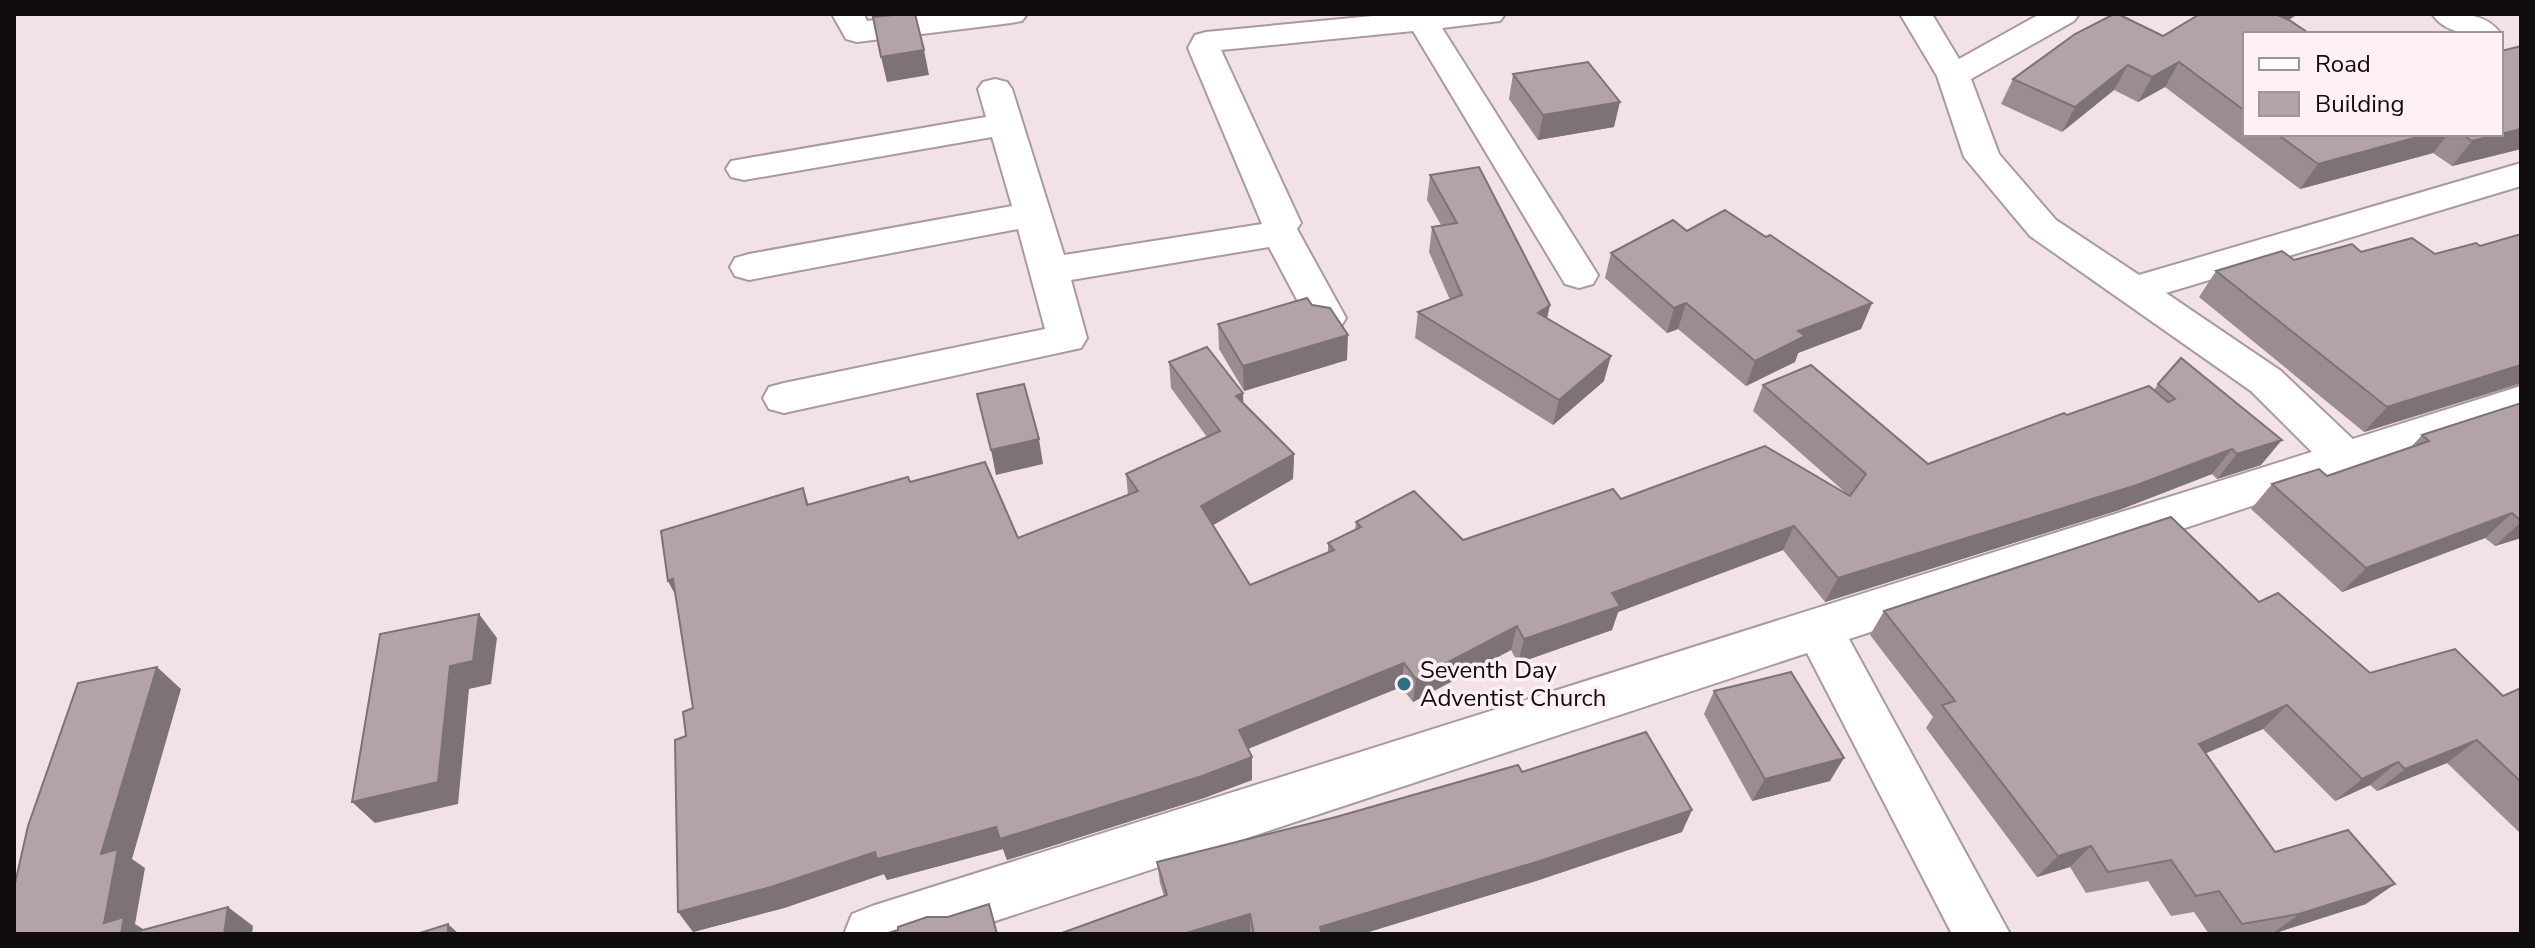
<svg xmlns="http://www.w3.org/2000/svg" width="2535" height="948" viewBox="0 0 2535 948" font-family="'Nunito Sans',sans-serif">
<rect width="100%" height="100%" fill="#f2e2e6"/>
<g fill="none" stroke-linecap="round" stroke-linejoin="round">
<g stroke="#aa9a9e" stroke-width="4">
<g id="minor">
<path d="M832,14H864L867,21L930,14H1027L1022,21L1011,23L857,42L846,39Z"/>
<path d="M1394,14H1505L1500,21L1442,28L1598,275L1593,284L1579,288L1565,284L1413,31L1221,50L1301,223L1297,229L1346,318L1340,328L1326,331L1312,328L1269,247L1071,280L1087,338L1081,348L784,413L769,409L763,398L769,387L784,383L1045,329L1018,229L749,280L735,276L730,267L735,258L749,254L1012,206L992,137L744,180L731,177L726,169L731,161L986,117L978,89L983,82L995,79L1007,82L1012,89L1064,255L1262,224L1188,48L1195,35L1206,32Z"/>
<path d="M1900,14H1932L1959,59L2040,14H2079L2074,21L1971,79L1999,154L2056,220L2139,275L2521,163V186L2166,293L2281,371L2360,446L2367,458L2360,470L2345,474L2330,470L2251,391L2030,236L1964,157L1937,76Z"/>
<path d="M2432,14C2457,14 2485,11 2501,34C2476,34 2448,37 2432,14Z"/>
</g>
</g>
<g stroke="#aa9a9e" stroke-width="4">
<path id="tertiary" d="M2521,386V417L1849,639L2010,934H1952L1807,653L956,934H844L852,914L872,906Z"/>
</g>
<use href="#minor" fill="#fff" fill-rule="evenodd"/>
<use href="#tertiary" fill="#fff" fill-rule="evenodd"/>
</g>
<g fill="#9a8c90">
<path d="M2245,34V134H2501L2521,46V149L2452,166L2433,153L2300,189L2165,87L2138,102L2114,90L2062,132L2001,104L2013,79L2163,36Z"/>
<path d="M1513,74L1614,127L1538,140L1509,99Z"/>
<path d="M1430,175L1550,305L1547,318L1604,381L1553,425L1415,338L1418,312L1450,300L1429,252L1432,227L1441,225L1427,200Z"/>
<path d="M1687,231L1766,237L1872,303L1861,329L1798,353L1795,362L1746,386L1678,329L1667,333L1605,278L1611,253Z"/>
<path d="M2521,234V384L2364,432L2199,297L2216,271L2361,252L2435,254L2480,246Z"/>
<path d="M1312,305L1347,360L1244,391L1219,349L1218,324Z"/>
<path d="M1169,362L1243,393V403L1294,454L1293,479L1213,525L1250,585L1328,553V543L1355,530L1356,522L1463,540L1621,499L1847,494L1753,411L1763,385L1928,464L2067,415L2154,390L2158,384L2261,465L2217,479L2212,474L2119,510L1825,602L1783,550L1618,612L1612,630L1518,663L1511,650L1413,702L1401,687L1248,749L1252,757V780L1204,798L1007,860L1003,849L887,880L884,874L784,908L693,932L686,736L693,708L675,594L668,581L803,488L809,505L910,482L1018,538L1128,495L1126,474L1207,437L1171,388Z"/>
<path d="M2521,403V538L2495,546L2485,538L2342,592L2251,509L2272,484L2327,476L2411,447L2422,435Z"/>
<path d="M2259,602L2370,673L2503,696L2521,688V834L2447,763L2377,791L2370,785L2335,801L2263,729L2206,753L2275,852L2366,904L2272,934H2209L2194,912L2171,916L2148,881L2086,893L2070,867L2037,877L1926,728L1933,717L1870,635L1884,611Z"/>
<path d="M1714,691L1830,781L1752,801L1704,714Z"/>
<path d="M1522,772L1682,832L1536,881L1362,934H1059L1164,896L1160,883L1157,862Z"/>
</g>
<g fill="#7d7275">
<path d="M2275,14H2298L2267,34Z"/>
<path d="M924,50L929,75L887,82L881,57Z"/>
<path d="M2179,62L2165,87L2138,102L2152,77Z"/>
<path d="M2128,65L2114,90L2062,132L2075,107Z"/>
<path d="M1620,102L1614,127L1538,140L1543,115Z"/>
<path d="M2521,129V149L2452,166L2472,141Z"/>
<path d="M2429,134H2448L2433,153L2300,189L2318,164Z"/>
<path d="M1686,303L1678,329L1667,333L1674,308Z"/>
<path d="M1872,303L1861,329L1798,353L1795,362L1746,386L1755,361L1798,331Z"/>
<path d="M1550,305L1544,331L1538,313Z"/>
<path d="M1348,335L1347,360L1244,391L1243,366Z"/>
<path d="M1611,356L1604,381L1553,425L1559,400Z"/>
<path d="M2521,365L2520,383L2364,432L2387,407Z"/>
<path d="M1243,393L1244,418L1236,396Z"/>
<path d="M1039,439L1043,464L996,475L991,450Z"/>
<path d="M2282,440L2261,465L2217,479L2237,454Z"/>
<path d="M2232,449L2212,474L2119,510L1825,602L1838,578Z"/>
<path d="M1294,454L1293,479L1203,531L1201,506Z"/>
<path d="M2512,513L2485,538L2342,592L2366,568Z"/>
<path d="M2521,522V538L2495,546Z"/>
<path d="M1794,526L1783,550L1618,612L1612,630L1518,663L1524,639L1612,593Z"/>
<path d="M673,579L681,605L668,581Z"/>
<path d="M479,614L497,638L491,684L469,689L458,804L375,823L352,802Z"/>
<path d="M1517,626L1511,650L1413,702L1416,679Z"/>
<path d="M1404,663L1401,687L1240,752L1239,730Z"/>
<path d="M157,667L181,689L132,859L145,868L135,924L151,934H121L104,923L101,854Z"/>
<path d="M2287,705L2263,729L2176,766L2199,744Z"/>
<path d="M2477,740L2447,763L2377,791L2405,769Z"/>
<path d="M1252,757V780L1204,798L1007,860L1003,849L887,880L884,874L784,908L693,932L678,912L875,852Z"/>
<path d="M1844,758L1830,781L1752,801L1765,779Z"/>
<path d="M2398,762L2370,785L2335,801L2362,779Z"/>
<path d="M1692,810L1682,832L1536,881L1362,934H1320V927Z"/>
<path d="M2091,846L2070,867L2037,877L2058,856Z"/>
<path d="M2395,884L2366,904L2272,934L2299,914Z"/>
<path d="M228,907L253,926L252,934H224Z"/>
<path d="M1250,914V934H1183Z"/>
<path d="M448,924L459,934H448Z"/>
</g>
<g fill="#b3a3a7" stroke="#7d7275" stroke-width="2">
<path d="M902,14H915L924,50L881,57L873,17Z"/>
<path d="M2114,14H2118L2163,36L2200,14H2275L2289,20L2310,34H2245V111L2179,62L2152,77L2128,65L2075,107L2013,79L2075,34Z"/>
<path d="M2521,46V129L2501,134V51Z"/>
<path d="M1588,62L1620,102L1543,115L1513,74Z"/>
<path d="M2277,134H2429L2318,164Z"/>
<path d="M2462,134H2499L2472,141Z"/>
<path d="M1479,167L1550,305L1538,313L1611,356L1559,400L1418,312L1462,295L1432,227L1457,223L1430,175Z"/>
<path d="M1725,210L1766,237L1770,235L1872,303L1798,331L1805,336L1755,361L1686,303L1674,308L1611,253L1673,220L1687,231Z"/>
<path d="M2521,234V365L2387,407L2216,271L2282,251L2294,260L2352,244L2361,252L2412,238L2435,254L2476,243L2480,246Z"/>
<path d="M1307,298L1312,305L1330,308L1348,335L1243,366L1218,324Z"/>
<path d="M1207,347L1243,393L1236,396L1294,454L1201,506L1250,585L1334,550L1328,543L1361,527L1356,522L1414,491L1463,540L1613,489L1621,499L1765,446L1850,496L1866,474L1763,385L1811,365L1928,464L2064,413L2067,415L2149,386L2168,402L2175,399L2158,384L2181,358L2282,440L2237,454L2232,449L2137,485L1838,578L1794,526L1612,593L1620,606L1524,639L1517,626L1416,679L1404,663L1239,730L1252,757L1202,776L1000,839L996,827L877,859L875,852L771,887L678,912L675,740L686,736L683,712L693,708L673,579L668,581L661,531L803,488L807,505L908,477L910,482L985,462L1018,538L1138,491L1126,474L1220,431L1169,362Z"/>
<path d="M1024,384L1039,439L991,450L977,394Z"/>
<path d="M2521,403V521L2512,513L2366,568L2272,484L2319,469L2327,476L2429,441L2422,435Z"/>
<path d="M2171,517L2259,602L2278,593L2370,673L2455,649L2503,696L2521,688V782L2477,740L2405,769L2398,762L2362,779L2287,705L2199,744L2275,852L2348,830L2395,884L2299,914L2242,924L2219,891L2196,896L2171,860L2108,872L2091,846L2058,856L1942,705L1955,701L1884,611Z"/>
<path d="M479,614L473,661L450,666L438,782L352,802L380,634Z"/>
<path d="M157,667L101,854L118,849L104,923L124,917L121,934H14V888L28,826L78,683Z"/>
<path d="M1791,672L1844,758L1765,779L1714,691Z"/>
<path d="M1646,732L1692,810L1543,860L1320,927L1322,934H1254L1250,914L1183,934H1059L1167,895L1157,862L1336,817L1518,765L1522,772Z"/>
<path d="M989,904L997,934H885L898,930V927L927,917H948Z"/>
<path d="M228,907L224,934H128Z"/>
<path d="M448,924V934H417Z"/>
</g>
<circle fill="#2e7082" stroke="#fef0f3" stroke-width="3" cx="1404" cy="684" r="8"/>
<g text-anchor="middle" dominant-baseline="central" stroke-width="7" stroke-linejoin="round" paint-order="stroke">
<g font-size="24" fill="#110c0d" stroke="#fef0f3" text-anchor="start">
<text x="1420" y="670">Seventh Day<tspan x="1420" dy="28">Adventist Church</tspan></text>
</g>
</g>
<rect width="2535" height="948" fill="none" stroke="#110c0d" stroke-width="32"/>
<rect x="2243" y="32" width="260" height="104" fill="#fef0f3" stroke="#9f9597" stroke-width="2"/>
<rect x="2259" y="58" width="40" height="12" fill="#ffffff" stroke="#9f9597" stroke-width="2"/>
<text x="2315" y="72" font-size="24" fill="#110c0d">Road</text>
<rect x="2259" y="92" width="40" height="24" fill="#b3a3a7" stroke="#9f9597" stroke-width="2"/>
<text x="2315" y="112" font-size="24" fill="#110c0d">Building</text>
</svg>
